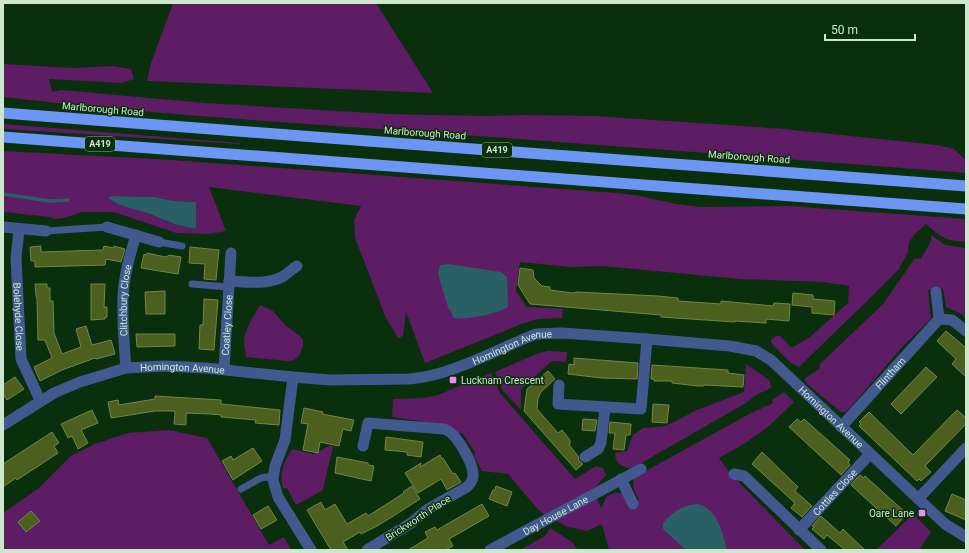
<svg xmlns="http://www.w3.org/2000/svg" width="969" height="553" viewBox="0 0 969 553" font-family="Roboto,sans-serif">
<rect width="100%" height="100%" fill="#092f0c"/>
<g fill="#5d1c63" fill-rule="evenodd">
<path d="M173,3H376L433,93L147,81L151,63Z"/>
<path d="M3,64L73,68L113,66L131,69L134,79L122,83L49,79L52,92L61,90L205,103L388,114L484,116L526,115L595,116L784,129L937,145L954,149L966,160V173C790,159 614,146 438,133C293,123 148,114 3,97Z"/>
<path d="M3,124L239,143V144L3,129Z"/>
<path d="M3,151L173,160L617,193L641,196L676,204L701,207L789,206L966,219V242C946,241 941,237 926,224L915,234L909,242L908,252L899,269L865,303L799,367L791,363L771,343V340L776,336H780L791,347H793L810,337L848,303L849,286L824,282L741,279L602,266L571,267L520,262L516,291L527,307L563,309L562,318L538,319L524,323L425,363L406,312L403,336L398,338L386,318L355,238L354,220L361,206L209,187L226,231L210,234L176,233L114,212H82L64,218L55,219L50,217L3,212ZM112,196L155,197L174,201L196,202V229L177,225L108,198Z"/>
<path d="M931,235L945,245L966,248V319L960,313L946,307L943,289L928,290L931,319L904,345L849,409L845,412H841L807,384L805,381V378L819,369L820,364L883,304L915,258L921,259L931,241Z"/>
<path d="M260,305L273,311L285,325L300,336L303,340V345L300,355L294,360L288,361L246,357C246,352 244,347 244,341C245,328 254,316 260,305Z"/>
<path d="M548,351L567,352L566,362L552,361L521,389V410L503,391L495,372L536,354Z"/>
<path d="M746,364L768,379L770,382L771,387L769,389L758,394L746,403L631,469C622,466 615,464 615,453L627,451L633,435L643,428L666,426L697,410L744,392Z"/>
<path d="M491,373L500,393L575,479L596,466L603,468L606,475L593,490L601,508L607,496L615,493H623L630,505L639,500C635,492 631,486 635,477L749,414L773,403L772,400L784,392L794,402L769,426L747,442L719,458L730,473L805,550H609L602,524L587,531L568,527L543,514L535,506L508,474L482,471L474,457L475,452L462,433H456L447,425L392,417L393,399L424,398L438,395Z"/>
<path d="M169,430L207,438L269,545L284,537L291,550H3V513L39,488L71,456L95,444L128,433Z"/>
<path d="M329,446H333L323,490L296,505L287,488H283C279,471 284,463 292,449L314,454Z"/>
<path d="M913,514L931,532L919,550H876Z"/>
<path d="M550,528L572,542L578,550H520L545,536Z"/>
</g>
<g fill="#296065">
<path d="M112,196L155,197L174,201L196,202V229L177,225L147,213L120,205L108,198Z"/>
<path d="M449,264L501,272L507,277L508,307C498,314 465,320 454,318L448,307L438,274L440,265Z"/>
<path d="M697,504C717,507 723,534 727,550H686L663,529V523C673,512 682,505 697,504Z"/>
</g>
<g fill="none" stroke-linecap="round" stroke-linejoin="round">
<path stroke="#296065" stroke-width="3.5" d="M3,194L50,201L68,200"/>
</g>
<g fill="#4b5f1f" stroke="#728748">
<path d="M41,246V252L103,250L104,246L114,248V246L125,249L121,262L106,259L105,265L35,267V261H31L30,247Z"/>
<path d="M190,247L219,250L216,280L204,279L205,264L189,263Z"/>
<path d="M147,253L165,257L168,256L169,255L181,257L178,274L141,268L144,254L146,255Z"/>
<path d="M520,268L533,270L534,278L542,286L550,287V290L573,293L577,292L658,296L678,298V301L721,304V301L773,306L774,303L790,304L789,321L766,319V323L735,321V322L661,317V315L530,304L518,285Z"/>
<path d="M35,284H47V288H50V301H53L54,333L62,354L81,347L76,329L86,326L92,345L111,340L115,354L96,359L95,358L62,370L40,381L34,367L52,358L45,340H38L37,299L36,296Z"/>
<path d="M91,284H105L104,307H107V317H105V319L91,320Z"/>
<path d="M165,291V314H146L145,292Z"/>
<path d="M793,293L813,295V299L835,301L834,315L812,313V307L792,305Z"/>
<path d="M204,299L218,300L214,350L199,349L200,325H203Z"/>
<path d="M946,331L966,348V377L952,364L956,359L937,341Z"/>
<path d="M136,334H175V346L137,347Z"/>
<path d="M574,358L638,363L637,379L601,378L568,374L569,364L574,365Z"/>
<path d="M652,365L728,370V373L744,375L743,387L704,385V386H698L672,383V381H654V379H651Z"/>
<path d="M926,367L937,377L901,414L891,404Z"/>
<path d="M548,371L555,379L541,392L538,398L537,409L558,433L562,430L570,440V444L569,445L578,456L579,461L583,464L576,470L524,411L527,389Z"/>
<path d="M15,377L24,389L7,400L3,394V385Z"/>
<path d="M155,396L221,400V404L280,410L279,425L255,423L256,420L221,417V415L210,414L186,413V425L174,424L175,411H155L111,418L108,402L118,400L119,405L155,399Z"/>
<path d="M653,404L669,405L667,423L652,422Z"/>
<path d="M304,408L323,412L322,414L354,420L351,431L343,429L339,446L320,442L318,453L303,450L308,424L301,423Z"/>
<path d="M92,410L98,423L81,430L88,443L78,449L72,436L68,438L61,424Z"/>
<path d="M957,410L966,418V424L925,466L931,472L921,481L919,479L917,481L859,426L861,424L859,422L869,412L913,455Z"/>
<path d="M583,419L597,420L595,431L582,430Z"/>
<path d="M797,419L801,422L804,419L850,460L848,462L850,465L841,475L789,427Z"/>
<path d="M610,422L631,424L630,435H626L624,450L613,449L615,433H609Z"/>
<path d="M52,432L59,443L54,446L58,453L17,480L16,478L3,487V464Z"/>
<path d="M386,437L423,442L421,457L407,455V452L385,450Z"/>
<path d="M253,448L262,461L233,480L222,461L231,456L233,460Z"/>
<path d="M762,452L798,487L795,491L812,506L802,517L791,508L795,503L752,464Z"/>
<path d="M440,455L442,459L443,458L453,474L455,473L461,482L447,490L441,479L418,493L405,473L421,463L420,467Z"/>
<path d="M337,457L368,463V465L374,466L371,481L335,473Z"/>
<path d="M860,475L864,478L865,476L905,512L903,514L905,516L896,526L852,486L851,484Z"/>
<path d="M412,486L420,499L379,525L361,534L360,532L343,542L348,550H331L307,510L321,502L325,510L335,504L347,524L366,513L368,516L404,493L403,492Z"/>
<path d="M496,486L512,492L507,506L489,499L493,490H495Z"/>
<path d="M952,494L966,500V520L945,511Z"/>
<path d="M482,504L489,516L449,539L453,546L445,550H408L428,538L425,532L435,527L437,530Z"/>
<path d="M268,506L277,520L261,529L253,515Z"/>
<path d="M31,511L40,521L26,532L18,522Z"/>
<path d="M821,516L840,533L843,529L865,550H845L827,535L824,539L812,529L814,527L812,526Z"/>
</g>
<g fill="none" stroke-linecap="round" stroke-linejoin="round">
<g stroke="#41598f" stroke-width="7">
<path d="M46,231L107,227"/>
<path d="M159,242L182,246"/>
<path d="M192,284L228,287"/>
<path d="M241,489L261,478L273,476"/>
</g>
<g stroke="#41598f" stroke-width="11">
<path d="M3,227L46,231"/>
<path d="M107,227L159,242"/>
<path id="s1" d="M19,230L16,258L21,359L40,400"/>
<path d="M229,281C246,282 266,285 282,277C287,274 292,269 297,266"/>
<path d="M936,292L939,319"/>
<path id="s2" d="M126,368C124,344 122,320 123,296C124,275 130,255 136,235"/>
<path id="s3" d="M224,369L231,253"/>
<path d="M293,377L285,440L275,466L273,480L278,497L311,550"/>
<path d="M559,385L558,404L641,409L647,339"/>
<path id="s4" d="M3,425L54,393L80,382L126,368L164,366L206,368L293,377L330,380L409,379C446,377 491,353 526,338L536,334L562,333L647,339L730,346L756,351L771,360L945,524L966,537"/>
<path id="s5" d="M841,427L939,319L952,320L966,331"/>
<path d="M363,446L368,423L444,429C456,432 474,464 473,476C473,481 470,484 467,487L428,509L411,523L367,550"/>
<path d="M585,457L598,449L601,443L605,408"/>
<path d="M734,474L744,476L821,550"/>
<path d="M621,479L633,504"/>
<path d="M918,499L966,448"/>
<path id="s6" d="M799,530L870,454"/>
<path id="s7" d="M490,550L641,469"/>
</g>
<g stroke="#6b96f4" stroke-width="11">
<path d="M3,113L302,136L966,186"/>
<path d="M3,137L966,209"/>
</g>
</g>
<g fill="#ef8bf7" stroke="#092f0c" stroke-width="1.5">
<rect x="449" y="376" width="8" height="8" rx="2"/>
<rect x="918" y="509" width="8" height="8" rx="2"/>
</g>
<g text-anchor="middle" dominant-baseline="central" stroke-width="3" stroke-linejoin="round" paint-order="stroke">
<g fill="#092f0c" stroke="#92b092" stroke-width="1">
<rect x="85" y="137" width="30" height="14" rx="3"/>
<rect x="482" y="143" width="30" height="14" rx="3"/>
</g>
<g font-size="9" font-weight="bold" fill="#cde7cc">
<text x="100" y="144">A419</text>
<text x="497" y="150">A419</text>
</g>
<g font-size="10" fill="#cde7cc" stroke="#092f0c">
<text transform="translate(103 109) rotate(5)">Marlborough Road</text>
<text transform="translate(425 133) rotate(4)">Marlborough Road</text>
<text transform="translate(749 157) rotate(4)">Marlborough Road</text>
<text stroke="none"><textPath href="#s2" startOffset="68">Clitchbury Close</textPath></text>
<text stroke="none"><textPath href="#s1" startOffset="87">Bolehyde Close</textPath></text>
<text stroke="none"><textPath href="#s3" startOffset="44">Coatley Close</textPath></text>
<text stroke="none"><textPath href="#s4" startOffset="529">Homington Avenue</textPath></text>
<text stroke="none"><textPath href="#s4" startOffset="193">Homington Avenue</textPath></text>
<text stroke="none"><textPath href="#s5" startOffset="73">Flintham</textPath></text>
<text stroke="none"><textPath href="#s4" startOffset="877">Homington Avenue</textPath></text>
<text stroke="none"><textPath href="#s6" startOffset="52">Cottles Close</textPath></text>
<text stroke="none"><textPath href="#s7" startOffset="74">Day House Lane</textPath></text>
<text transform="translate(418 518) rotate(-33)">Brickworth Place</text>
</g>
<g font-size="10" fill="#cde7cc" stroke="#092f0c" text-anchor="start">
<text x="461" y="380">Lucknam Crescent</text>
<text x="914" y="513" text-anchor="end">Oare Lane</text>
</g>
</g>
<rect width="969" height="553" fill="none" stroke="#cde7cc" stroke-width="8"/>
<path d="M825 34v6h90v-6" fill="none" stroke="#cde7cc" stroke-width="2"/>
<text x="831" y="34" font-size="12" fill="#cde7cc" stroke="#092f0c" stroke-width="3" paint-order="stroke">50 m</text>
</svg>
